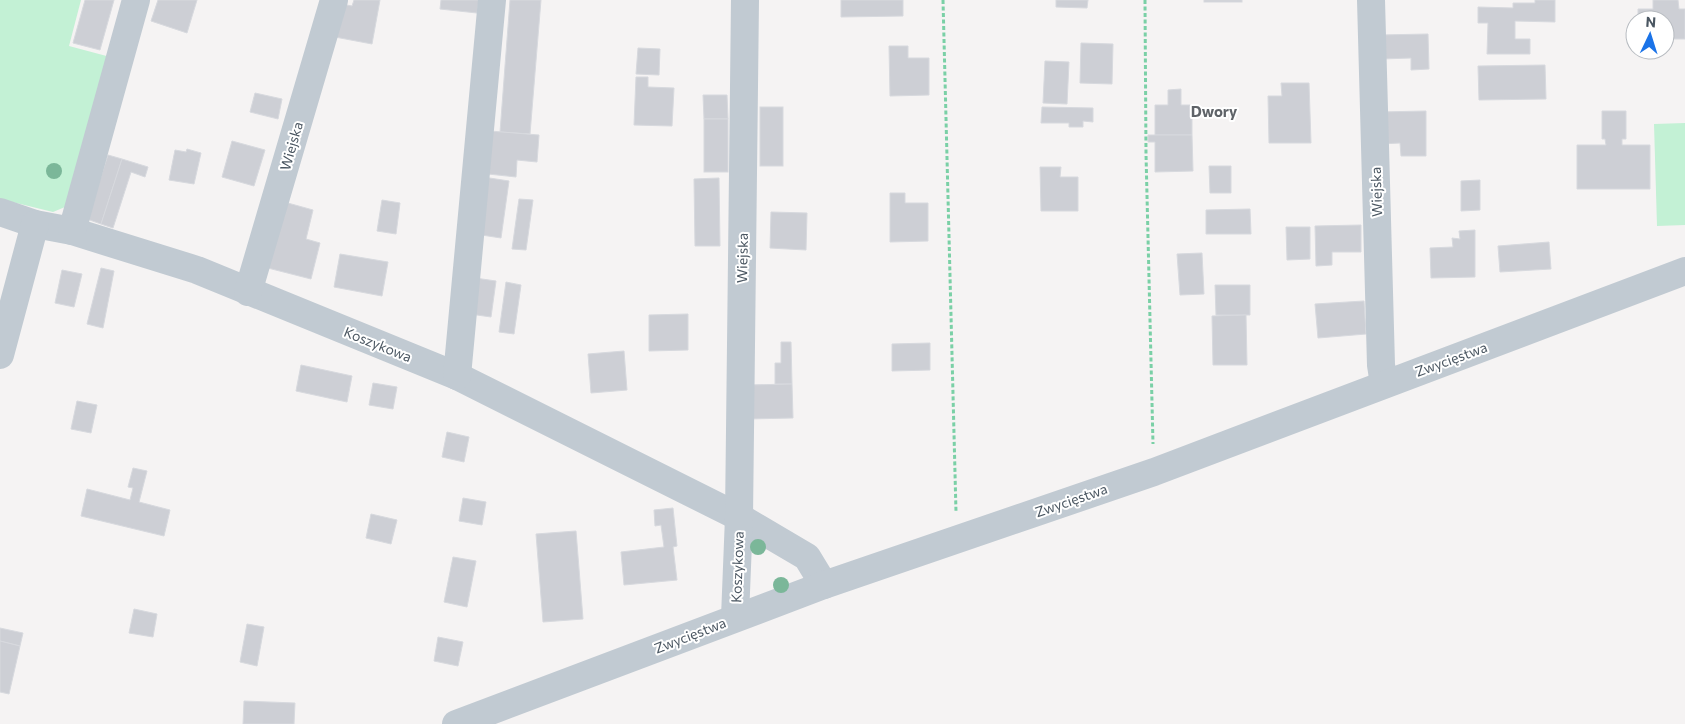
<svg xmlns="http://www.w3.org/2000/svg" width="1685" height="724" viewBox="0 0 1685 724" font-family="Commissioner,sans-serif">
<rect width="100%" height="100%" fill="#f5f3f3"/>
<g fill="#c3f1d5">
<path d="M0,0H81L69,46L114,58L65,207L53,212L0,199Z"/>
<path d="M1685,123V225L1657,226L1654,124Z"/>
</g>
<g fill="#cdcfd5" stroke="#d7d9de">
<path d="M85,0H114L100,50L73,43Z"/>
<path d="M158,0H197L187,33L151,21Z"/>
<path d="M354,0H380L372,44L335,37L341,4L352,6Z"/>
<path d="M441,0H479L477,13L440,9Z"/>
<path d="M510,0H541L530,134L500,132Z"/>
<path d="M841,0H903V16L841,17Z"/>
<path d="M1056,0H1088L1087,8L1056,7Z"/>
<rect x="1204" y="0" width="38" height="2"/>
<path d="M1535,0H1555V22L1515,21V39H1530V54H1487L1488,23H1478V7L1513,8V3H1535Z"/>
<path d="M1653,0H1678L1679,9H1685V39H1665V20H1638V9H1653Z"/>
<path d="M1428,34L1429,69L1411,70V58L1381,59L1380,35Z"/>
<path d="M1081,43L1113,44L1112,84L1080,83Z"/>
<path d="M889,46H908V58H929V95L890,96Z"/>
<path d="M638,48L660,49L659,75L636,74Z"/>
<path d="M1045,61L1069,62L1067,104L1043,103Z"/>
<path d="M1545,65L1546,99L1479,100L1478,66Z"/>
<path d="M636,77H648V87L674,88L672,126L634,125Z"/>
<path d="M1281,83H1309L1311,143H1269L1268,96H1282Z"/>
<path d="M1181,89V105H1192V135H1155V105H1168V90Z"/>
<path d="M255,93L282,99L278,119L250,112Z"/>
<path d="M703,95H727L728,119H704Z"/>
<rect x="760" y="107" width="23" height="59"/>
<path d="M1042,107L1093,108V122L1083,121V127H1069V123H1041Z"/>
<path d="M1426,111V156H1401L1400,143L1380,144V112Z"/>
<path d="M1602,111H1626V139H1622V145H1650V189H1577V145H1606L1605,139H1602Z"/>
<rect x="704" y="119" width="24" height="53"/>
<path d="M490,131L539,135L537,162L517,160L516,177L488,174Z"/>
<path d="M1148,135H1192L1193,171L1155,172V142H1148Z"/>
<path d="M232,141L265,150L254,186L222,177Z"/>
<path d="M187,149L201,153L194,184L169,180L175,150L186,152Z"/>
<path d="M108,155L122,159L101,224L87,219Z"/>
<path d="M122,159L148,167L145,177L131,172L113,228L101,224Z"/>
<path d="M1209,166H1231V193H1210Z"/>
<path d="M1040,167H1061L1060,177H1078V211H1041Z"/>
<path d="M483,177L509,181L501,238L475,234Z"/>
<path d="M719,178L720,246H695L694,179Z"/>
<path d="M1480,180V210L1461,211V181Z"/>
<path d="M890,193H905V203H928V241L890,242Z"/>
<path d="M519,199L533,200L526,250L512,249Z"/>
<path d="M277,200L313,210L306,239L320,243L311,279L260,266Z"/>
<path d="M382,200L400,203L396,234L377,231Z"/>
<path d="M1250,209L1251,234H1206V210Z"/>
<path d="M771,212L807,213L806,250L770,248Z"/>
<path d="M1361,225V252H1332V265L1316,266L1315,226Z"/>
<path d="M1286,227H1310V259L1287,260Z"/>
<path d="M1475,230V277L1431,278L1430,248L1453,247L1452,238L1460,239L1459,231Z"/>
<path d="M1549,242L1551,269L1500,272L1498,246Z"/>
<path d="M1202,253L1204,294L1180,295L1177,254Z"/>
<path d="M340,254L388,262L382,296L334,287Z"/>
<path d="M101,268L114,271L103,328L87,324Z"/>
<path d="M62,270L82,274L74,307L55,303Z"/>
<path d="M475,278L496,281L491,317L470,314Z"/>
<path d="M506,282L521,285L514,334L499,332Z"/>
<path d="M1215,285H1250V315H1216Z"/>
<path d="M1364,301L1366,334L1318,338L1315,304Z"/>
<path d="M688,314V350L649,351V315Z"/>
<path d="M1246,315L1247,365H1213L1212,316Z"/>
<path d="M781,342H791L792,384H775V363H781Z"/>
<path d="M930,343V370L892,371V344Z"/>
<path d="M624,351L627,390L591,393L588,354Z"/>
<path d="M301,365L352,376L347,402L296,391Z"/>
<path d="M373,383L397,387L393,409L369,405Z"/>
<path d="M792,384L793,418L748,419L747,385Z"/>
<path d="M77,401L97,405L91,433L71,429Z"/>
<path d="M447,432L469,437L464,462L442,457Z"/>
<path d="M133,468L147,471L139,502L170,510L164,536L81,516L87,489L130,500L133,488L128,487Z"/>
<path d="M463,498L486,502L482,525L459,521Z"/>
<path d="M673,508L677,546L673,547L677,580L624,585L621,552L664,547L661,525L655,526L654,510Z"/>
<path d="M371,514L397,520L391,544L366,538Z"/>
<path d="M576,531L583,619L543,622L536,534Z"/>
<path d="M453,557L476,561L467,607L444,602Z"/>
<path d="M134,609L157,614L153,637L129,633Z"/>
<path d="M247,624L264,627L257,666L240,662Z"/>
<path d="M0,628L23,633L20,646L0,641Z"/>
<path d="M438,637L463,642L458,666L434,661Z"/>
<path d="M0,641L20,646L9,694L0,692Z"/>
<path d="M244,701L295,703L294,724H243Z"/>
</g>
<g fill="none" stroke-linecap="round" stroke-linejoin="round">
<g stroke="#7ad0a6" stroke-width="3" stroke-dasharray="4 2.5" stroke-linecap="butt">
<path d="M943,0L956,512"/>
<path d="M1145,0L1146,154L1153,444"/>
</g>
<g stroke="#c1cad2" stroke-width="28">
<path d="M1371,0L1381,365L1384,384"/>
<path d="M0,212L35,224L72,231L197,270L457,376L739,517L807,557L824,585"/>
<path d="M72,231L136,0"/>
<path d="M248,292L334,0"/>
<path d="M0,355L35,224"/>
<path d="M457,376L492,0"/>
<path d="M735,617L739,517L745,0"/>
<path d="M456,724L824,585L1154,472L1685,271"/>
</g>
</g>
<g fill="#7bb799">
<circle cx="54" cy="171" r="8"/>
<circle cx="758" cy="547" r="8"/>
<circle cx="781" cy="585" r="8"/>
</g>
<g text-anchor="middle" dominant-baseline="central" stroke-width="4" stroke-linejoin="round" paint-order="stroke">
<g font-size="14" fill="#4a5661" stroke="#fff">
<text transform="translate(291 146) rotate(-74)">Wiejska</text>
<text transform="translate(1376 192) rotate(-92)">Wiejska</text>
<text transform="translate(742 258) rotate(-89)">Wiejska</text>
<text transform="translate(378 344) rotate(22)">Koszykowa</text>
<text transform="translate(1451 359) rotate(-20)">Zwycięstwa</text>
<text transform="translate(1071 500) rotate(-19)">Zwycięstwa</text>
<text transform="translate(737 567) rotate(-88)">Koszykowa</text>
<text transform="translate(690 635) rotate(-21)">Zwycięstwa</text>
</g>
<g font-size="15" font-weight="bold" fill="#5f6368" stroke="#fff">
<text x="1214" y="111">Dwory</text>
</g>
</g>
<g transform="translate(1650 35) rotate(4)"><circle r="24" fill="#ffffff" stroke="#b7bbc0"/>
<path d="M0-4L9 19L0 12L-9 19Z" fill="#1a73e8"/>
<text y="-8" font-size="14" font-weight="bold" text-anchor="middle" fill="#4a5661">N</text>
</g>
</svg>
